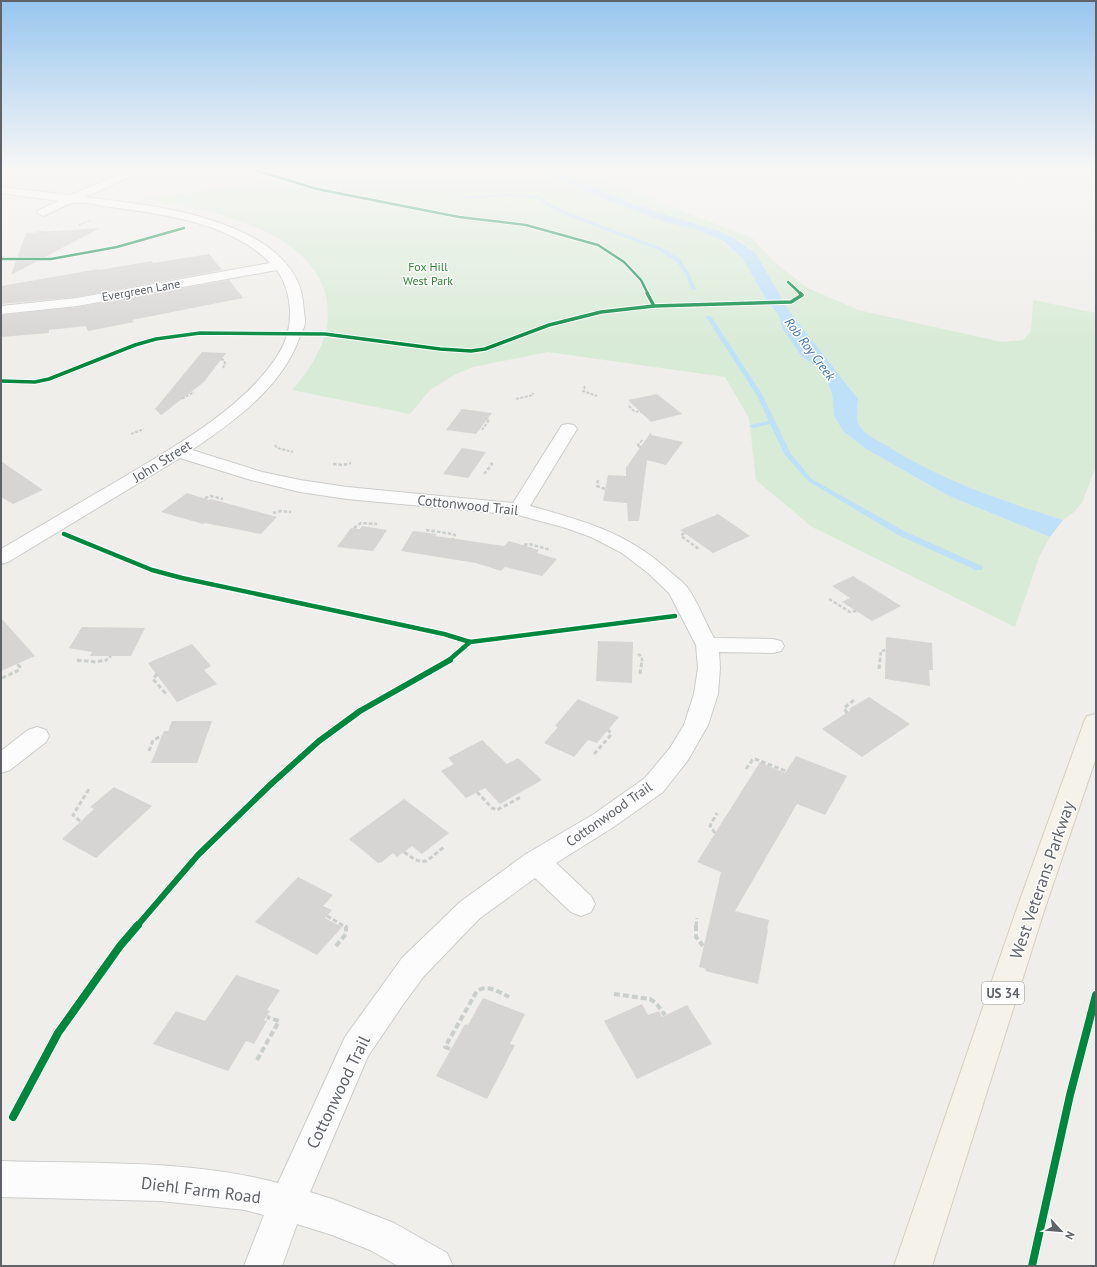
<svg xmlns="http://www.w3.org/2000/svg" width="1097" height="1267" viewBox="0 0 1097 1267" font-family="'PT Sans',sans-serif">
<rect width="100%" height="100%" fill="#efeeea"/>
<g fill="#d8ebd6">
<path d="M311,169H534L601,198L668,223L701,231L716,236L743,259L767,301L778,314L782,328L801,356L824,372L832,394L834,416L843,431L866,449L949,496L1050,537L1040,555L1015,627L812,527L756,480L749,418L725,377L548,352L473,367L454,375L430,390L410,414L292,390C315,364 334,332 326,297C310,227 204,209 146,199L297,177Z"/>
<path d="M550,169H580L601,179L752,238L773,261L808,288L858,310L1002,342L1023,340L1031,331L1033,300L1096,313V466L1082,503L1074,512L1063,520C1002,502 943,481 889,447C881,442 868,436 861,428C855,420 858,408 858,399L788,309L755,252C731,231 701,227 671,217C630,203 590,187 550,169Z"/>
</g>
<path fill="#bfe0f9" d="M534,169H550L631,203L673,217L719,231L732,237L755,252L788,309L858,399C858,408 855,421 861,428C868,436 881,442 889,447C943,481 1002,501 1063,520L1050,537L949,496L866,449L843,431L834,416L832,394L824,372L801,356L782,328L778,314L767,301L743,259L723,241L701,231L668,223L601,198Z"/>
<g fill="none" stroke-linecap="round" stroke-linejoin="round">
<g fill="#bfe0f9" fill-rule="evenodd">
<path d="M508,194L539,196L548,203L572,214L662,248L680,259L689,273L696,289L692,290L685,273L676,261L658,250L568,216L546,205L537,198L508,196L464,199L462,198L464,197Z"/>
<path d="M707,316H711L762,394L791,454L812,479L904,531L982,566L983,568L982,570H976L898,535L808,481L785,455L770,424L753,428L750,426L751,425L769,421L756,394L706,317Z"/>
</g>
</g>
<g fill="#d6d5d3">
<path d="M100,228L11,275L26,233Z"/>
<path d="M209,254L222,270L77,297L1,304V286L99,269V270L152,261L153,263Z"/>
<path d="M229,280L243,298L132,320L134,322L88,331L86,326L49,330V333L1,337V315L77,307Z"/>
<path d="M202,352L226,353L204,382L161,415L155,409Z"/>
<path d="M657,394L682,414L651,422L628,400Z"/>
<path d="M462,409L492,413L476,434L446,430Z"/>
<path d="M651,432V435L683,442L666,465L647,460L639,521H628L627,503L603,501L608,475L626,476V468Z"/>
<path d="M462,448L486,452L468,478L443,474Z"/>
<path d="M1,461L43,490L13,504L1,497Z"/>
<path d="M187,493L209,500L211,499L277,517L261,534L205,523L203,524L161,512Z"/>
<path d="M718,514L750,536L713,553L680,530Z"/>
<path d="M362,526L387,530L373,551L337,547L351,528L360,529Z"/>
<path d="M413,531L437,534L435,536L504,546L509,541L539,550L537,553L557,559L542,576L505,567L501,571L476,563L401,551Z"/>
<path d="M853,576L901,606L872,621L842,602L850,598L832,586Z"/>
<path d="M1,618L35,656L1,671Z"/>
<path d="M82,627L145,628L131,656H90L92,652L69,648Z"/>
<path d="M886,637L932,643L933,670H929L930,686L885,679Z"/>
<path d="M598,641L633,642L632,683L596,681Z"/>
<path d="M192,644L211,666L204,670L217,684L177,702L148,663Z"/>
<path d="M869,697L910,724L862,757L822,729L851,710L849,709Z"/>
<path d="M578,699L619,717L597,743L588,740L574,757L544,743L558,727L555,726Z"/>
<path d="M172,721H212L197,763H151L164,731H168Z"/>
<path d="M482,740L507,764L518,758L542,780L500,804L485,788L466,798L441,771L454,764L448,758Z"/>
<path d="M796,756L847,776L825,815L797,804L735,911L769,920L767,930H768L758,984L705,971L706,969L699,967L721,872L697,862L760,762L785,773Z"/>
<path d="M114,787L152,806L96,858L62,839L94,809L90,807Z"/>
<path d="M404,799L449,833L422,854L412,846L397,857L393,853L382,862L378,863L349,839Z"/>
<path d="M298,877L333,895L323,906L332,910L325,918L342,927L317,955L255,922Z"/>
<path d="M236,975L280,990L267,1010L270,1011L264,1020L267,1021L254,1044L246,1041L228,1071L153,1044L176,1011L205,1021Z"/>
<path d="M483,998L525,1014L510,1044L515,1045L487,1099L436,1076L465,1024L468,1025Z"/>
<path d="M642,1004L648,1015L659,1011L662,1017L687,1005L712,1044L637,1079L604,1021Z"/>
</g>
<g fill="none" stroke-linecap="round" stroke-linejoin="round">
<g stroke="#cbcccc" stroke-width="2">
<g id="minor">
<path d="M144,169H161L160,171L125,179L85,197C141,204 199,210 250,236C275,249 300,271 303,301C303,307 305,315 305,322C305,326 302,332 300,336C283,387 234,421 192,450L262,472L300,480L347,487L513,503L562,425L568,424L574,425L577,429L530,506C581,520 626,532 667,569C673,575 681,580 687,587C698,602 705,622 714,638L773,639L781,641L784,646L781,651L773,653L719,652L720,668L718,694L708,725L688,760L663,792L612,828L556,863L591,896L595,904L591,912L581,916L571,912L535,878L480,918L424,976L402,1006L368,1056L310,1192L332,1199L394,1223L447,1253L453,1266H398L370,1250L332,1235L297,1224L282,1266H244L264,1215L245,1210L161,1201L1,1197V1161C93,1164 188,1159 278,1183L345,1037L402,958L460,902L526,854L594,814L645,778L670,748L684,725L694,694L698,668L696,645L669,593L648,573L622,553L591,537L566,528L518,515L347,499L300,492L251,480L180,458L8,562L1,564V549C42,525 83,501 124,477C176,446 247,406 279,353C295,327 293,294 277,270L77,306L1,314V306L77,298L270,263C232,223 163,214 111,207C100,206 85,201 74,203C64,204 53,213 43,216L39,214L37,212L39,210L59,201L1,193V187L71,195L117,175Z"/>
<path d="M37,727L46,730L49,736L46,742L10,770L1,773V751L28,730Z"/>
</g>
</g>
<g stroke="#d7ceb8" stroke-width="2">
<path id="major" d="M1096,714V758L1044,911L932,1266H894L1016,911L1084,722L1087,716Z"/>
</g>
<g stroke="#cacfcc" stroke-width="1.5" stroke-dasharray="2 1" stroke-linecap="butt">
<path d="M207,171L206,170L214,169"/>
<path d="M79,225L91,220"/>
<path d="M37,232H46V235"/>
</g>
<g stroke="#cacfcc" stroke-width="2" stroke-dasharray="3 1.5" stroke-linecap="butt">
<path d="M221,359L224,360L225,364L223,368"/>
<path d="M585,386L583,391L597,396"/>
<path d="M182,399L194,392"/>
<path d="M516,399L533,395V393"/>
<path d="M629,406L634,411L641,412"/>
<path d="M482,430L489,420L487,419"/>
<path d="M131,434L144,429"/>
<path d="M275,445L277,448L293,452"/>
<path d="M641,447L637,446L643,439"/>
</g>
<g stroke="#cacfcc" stroke-width="2.5" stroke-dasharray="3.5 2" stroke-linecap="butt">
<path d="M333,464L343,465L351,463"/>
<path d="M484,474L492,464L490,462"/>
<path d="M598,480L597,486L605,489"/>
<path d="M205,498L211,496L223,499"/>
<path d="M273,513L281,511L291,512"/>
<path d="M354,528L361,523L377,524"/>
<path d="M426,530L453,534L455,535L453,539"/>
<path d="M684,533L681,536L699,549"/>
<path d="M524,545L529,544L551,550"/>
<path d="M829,599L850,612L857,611"/>
<path d="M638,654L642,657V661"/>
<path d="M77,660L82,661"/>
<path d="M105,661L111,656"/>
<path d="M880,661L881,651L886,650"/>
</g>
<g stroke="#cacfcc" stroke-width="3" stroke-dasharray="4.5 2.5" stroke-linecap="butt">
<path d="M77,660L95,662L107,660"/>
<path d="M879,669L880,660"/>
<path d="M157,674L153,679L167,695"/>
<path d="M640,674L642,660"/>
<path d="M2,678L19,670L20,667L17,664"/>
<path d="M847,713L844,708L854,700"/>
<path d="M149,751L153,740L162,736"/>
<path d="M594,754L610,736L611,733L608,730"/>
<path d="M746,769L753,759H755L786,771"/>
<path d="M477,792L492,808L497,810L521,797"/>
<path d="M80,821L73,815L89,789"/>
<path d="M715,833L710,826L717,813"/>
<path d="M404,852C426,868 424,862 444,847"/>
<path d="M327,916L344,926"/>
<path d="M696,926L697,918"/>
</g>
<g stroke="#cacfcc" stroke-width="4" stroke-dasharray="6 3" stroke-linecap="butt">
<path d="M696,925V937L703,946"/>
<path d="M336,946L346,934V927L343,925"/>
<path d="M614,994L650,999L656,1003L665,1015"/>
<path d="M450,1049L445,1047L477,991C488,984 499,992 509,997"/>
<path d="M257,1060L279,1021L267,1017"/>
</g>
<use href="#minor" fill="#fdfcfc" fill-rule="evenodd"/>
<use href="#major" fill="#f4f2e9" fill-rule="evenodd"/>
<g stroke="#fff" stroke-width="4">
<g id="cycleway-far4">
<path d="M251,169L317,189L459,217L526,225L598,245L624,262L641,280L648,294"/>
<path d="M1,259H51L117,247L184,228"/>
<path d="M788,282L801,294"/>
</g>
</g>
<g stroke="#fff" stroke-width="5.5">
<g id="cycleway-far3">
<path d="M647,293L654,306"/>
<path d="M1,381L35,382L49,379L135,345L156,339L200,333L325,334L440,349L471,351L485,349L549,325L601,312L654,306L791,302L802,295L800,293"/>
</g>
</g>
<g stroke="#fff" stroke-width="7">
<g id="cycleway-far2">
<path d="M64,534L152,570L182,578L444,634L470,642L675,616"/>
<path d="M448,661L470,642"/>
</g>
</g>
<g stroke="#fff" stroke-width="8">
<path id="cycleway-far1" d="M137,926L198,855L270,785L319,741L360,711L450,660"/>
</g>
<g stroke="#fff" stroke-width="10">
<g id="cycleway">
<path d="M13,1117L58,1033L120,946L138,925"/>
<path d="M1032,1266L1070,1095L1096,995"/>
</g>
</g>
<use href="#cycleway-far4" stroke="#00873e" stroke-width="2.5"/>
<use href="#cycleway-far3" stroke="#00873e" stroke-width="3.5"/>
<use href="#cycleway-far2" stroke="#00873e" stroke-width="4.5"/>
<use href="#cycleway-far1" stroke="#00873e" stroke-width="6"/>
<use href="#cycleway" stroke="#00873e" stroke-width="8"/>
</g>
<linearGradient id="sky" x2="0" y2="1"><stop stop-color="#97c6ef"/><stop offset="0.49" stop-color="#f8f7f6"/><stop offset="1" stop-color="#f8f7f6" stop-opacity="0"/></linearGradient>
<rect width="1097" height="346" fill="url(#sky)"/>
<g text-anchor="middle" dominant-baseline="central" stroke-width="3" stroke-linejoin="round" paint-order="stroke">
<g font-size="12" fill="#348238" stroke="#fff">
<text x="428" y="266">Fox Hill<tspan x="428" dy="14">West Park</tspan></text>
</g>
<g font-size="12" fill="#5f6368" stroke="#fff">
<text transform="translate(141 290) rotate(-10)">Evergreen Lane</text>
</g>
<g font-size="13" font-style="italic" fill="#4174aa" stroke="#fff">
<text transform="translate(810 349) rotate(53)">Rob Roy Creek</text>
</g>
<rect fill="#fff" stroke="#8f9295" stroke-width="1" x="982" y="982" width="42" height="22" rx="3"/>
<g font-size="13" font-weight="bold" fill="#5f6368">
<text x="1003" y="993">US 34</text>
</g>
<g font-size="14" fill="#5f6368" stroke="#fff">
<text transform="translate(162 461) rotate(-32)">John Street</text>
<text transform="translate(468 505) rotate(6)">Cottonwood Trail</text>
<text transform="translate(609 814) rotate(-35)">Cottonwood Trail</text>
</g>
<g font-size="17" fill="#5f6368" stroke="#fff">
<text transform="translate(1042 880) rotate(-71)">West Veterans Parkway</text>
<text transform="translate(338 1092) rotate(-64)">Cottonwood Trail</text>
<text transform="translate(201 1190) rotate(7)">Diehl Farm Road</text>
</g>
</g>
<rect width="1097" height="1267" fill="none" stroke="#5f6368" stroke-width="4"/>
<g transform="translate(1061 1231) rotate(116)" stroke="#ffffff" stroke-width="3" paint-order="stroke">
<path d="M0-3L7 15L0 10L-7 15Z" fill="#5f6368"/>
<text y="-6" font-size="11" font-weight="bold" text-anchor="middle" fill="#5f6368">N</text>
</g>
</svg>
